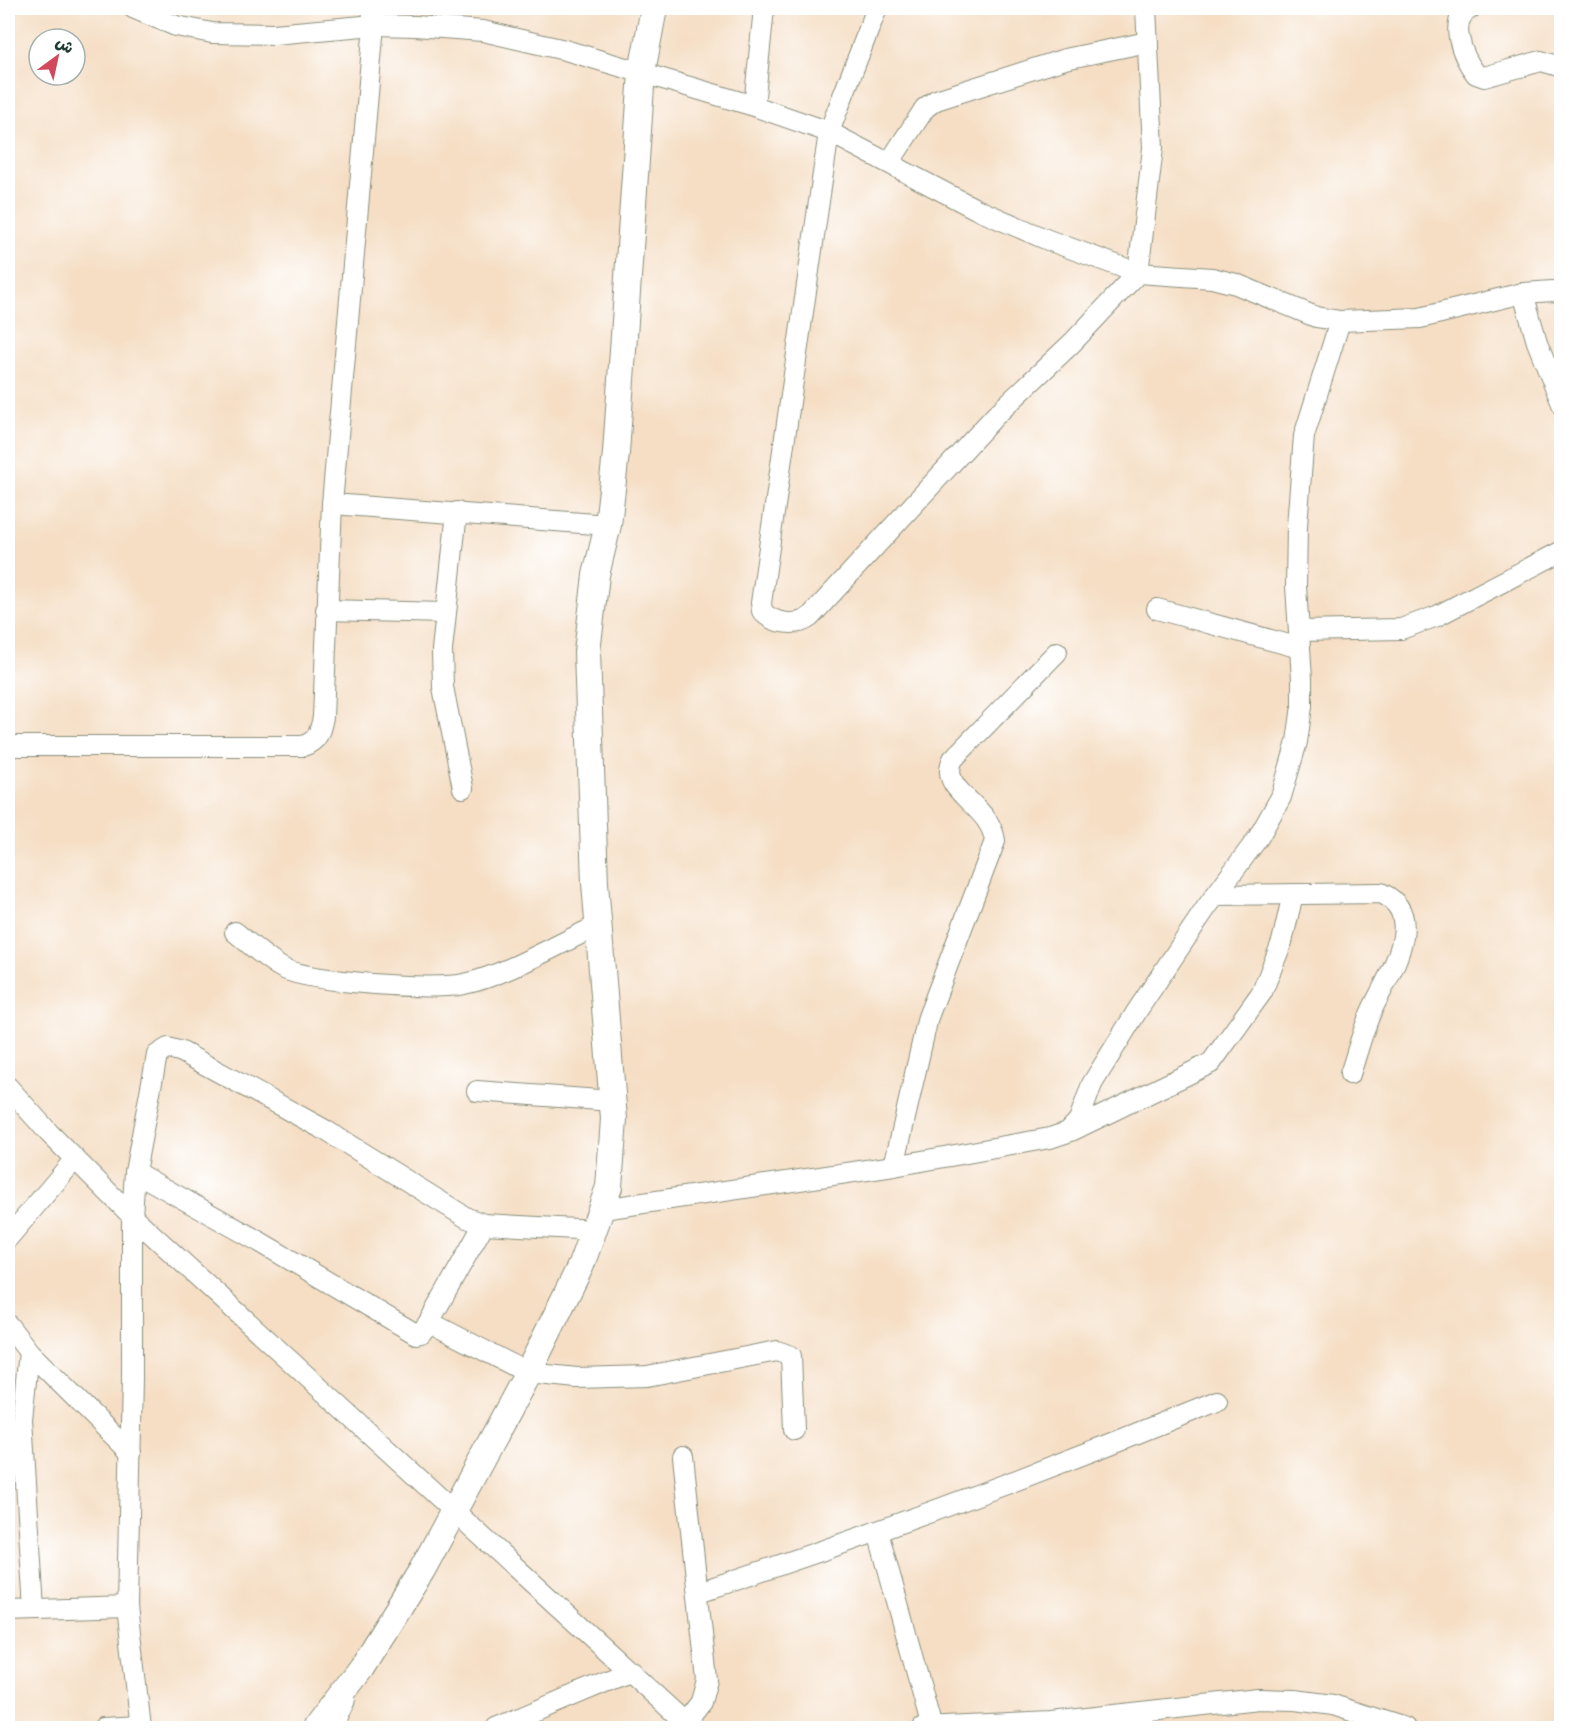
<svg xmlns="http://www.w3.org/2000/svg" width="1569" height="1736" viewBox="0 0 1569 1736" font-family="'Indie Flower','Playpen Sans Arabic',sans-serif">
<rect width="100%" height="100%" fill="#fff"/>
<filter id="ink" filterUnits="userSpaceOnUse"><feTurbulence type="fractalNoise" baseFrequency=".0167" numOctaves="2"/><feDisplacementMap in="SourceGraphic" scale="12" xChannelSelector="R" yChannelSelector="G"/><feConvolveMatrix kernelMatrix="1 2 1 2 8 2 1 2 1" color-interpolation-filters="sRGB"/></filter>
<filter id="wash" filterUnits="userSpaceOnUse"><feTurbulence type="fractalNoise" baseFrequency=".008" numOctaves="4" result="noise"/><feDisplacementMap in="SourceGraphic" scale="24" xChannelSelector="R" yChannelSelector="G"/><feGaussianBlur stdDeviation="1.35" result="paint"/><feColorMatrix in="noise" values="0 0 0 0 0 0 0 0 0 0 0 0 0 0 0 0 0 1.4 0 .05"/><feComposite in="paint" operator="in"/></filter>
<g filter="url(#wash)">
<rect width="100%" height="100%" fill="#f5dec4"/>
</g>
<g filter="url(#ink)">
<g fill="none" stroke-linecap="round" stroke-linejoin="round">
<g stroke="#8a8e7c" stroke-width="22">
<g id="minor">
<path d="M133,8L176,26L212,33L274,34L374,25L415,26L483,31L565,50L754,106L829,132L976,209L1048,240L1138,273L1212,278L1236,284L1316,317L1340,321L1420,318L1523,293L1553,291L1562,293"/>
<path d="M877,8L829,132L761,603L762,611C773,624 797,627 810,617L995,416L1073,342L1138,273L1153,148L1146,8"/>
<path d="M1471,8C1446,19 1463,58 1476,74L1484,77L1541,61L1562,67"/>
<path d="M754,106L764,8"/>
<path d="M889,163L925,108L936,100L1065,59L1148,42"/>
<path d="M1523,293L1537,342L1562,404"/>
<path d="M332,504L608,525"/>
<path d="M457,512L442,650L443,687L463,788"/>
<path d="M1157,609L1300,648"/>
<path d="M326,610L445,613"/>
<path d="M1299,631L1401,629L1437,616L1562,551"/>
<path d="M8,746H303C318,741 320,732 323,717L332,504L374,25L372,8"/>
<path d="M1216,895L1381,893C1431,916 1385,980 1371,1012C1362,1032 1357,1054 1350,1074"/>
<path d="M235,932C250,944 266,959 282,968C308,982 435,991 464,984C504,976 560,943 599,925"/>
<path d="M8,1087L49,1133L132,1216L691,1728"/>
<path d="M477,1091L613,1101"/>
<path d="M1071,1131L1211,1063L1262,992L1282,942L1293,894"/>
<path d="M894,1166L928,1017L995,841C990,803 937,792 953,759L1057,652"/>
<path d="M135,1172L260,1242L416,1334L421,1333L429,1322L528,1373L577,1378L647,1376L777,1351L791,1356L794,1430"/>
<path d="M603,1209L894,1166L1050,1138L1068,1132L1079,1120L1092,1084L1137,1011L1206,908L1258,838L1281,797L1297,742L1302,706V679L1296,586L1297,526L1304,436L1340,321"/>
<path d="M8,1238L75,1159"/>
<path d="M429,1322L484,1224"/>
<path d="M8,1325L29,1352L22,1419L34,1610"/>
<path d="M29,1352L131,1453"/>
<path d="M683,1456L707,1680L701,1702L685,1723"/>
<path d="M878,1532L932,1728"/>
<path d="M699,1592C874,1535 1047,1471 1217,1401"/>
<path d="M8,1611L127,1607"/>
<path d="M103,1728L140,1726"/>
<path d="M141,1728L127,1607L132,1379V1216L135,1172L157,1055L168,1048L182,1052L325,1130L467,1218L484,1224L595,1230"/>
<path d="M332,1728L345,1700"/>
<path d="M496,1728L631,1671"/>
<path d="M923,1728L1051,1722L1258,1699L1295,1700L1333,1705L1405,1728"/>
</g>
</g>
<g stroke="#8a8e7c" stroke-width="28">
<path id="major" d="M315,1728L361,1668L422,1570L528,1373L581,1265L609,1187L614,1119L595,883L587,652L596,575L608,525L616,453L642,72L654,8"/>
</g>
<use href="#minor" stroke="#fff" stroke-width="20"/>
<use href="#major" stroke="#fff" stroke-width="26"/>
</g>
</g>
<rect width="1569" height="1736" fill="none" stroke="#fff" stroke-width="30"/>
<g transform="translate(57 57) rotate(33)"><circle r="28" fill="#ffffff" stroke="#a5b1ae" stroke-width="1.5"/>
<path d="M0-4.5L10 22L0 15L-10 22Z" fill="#d1495b"/>
<text y="-9" font-size="16" font-weight="bold" text-anchor="middle" fill="#1f3d34">ش</text>
</g>
</svg>
